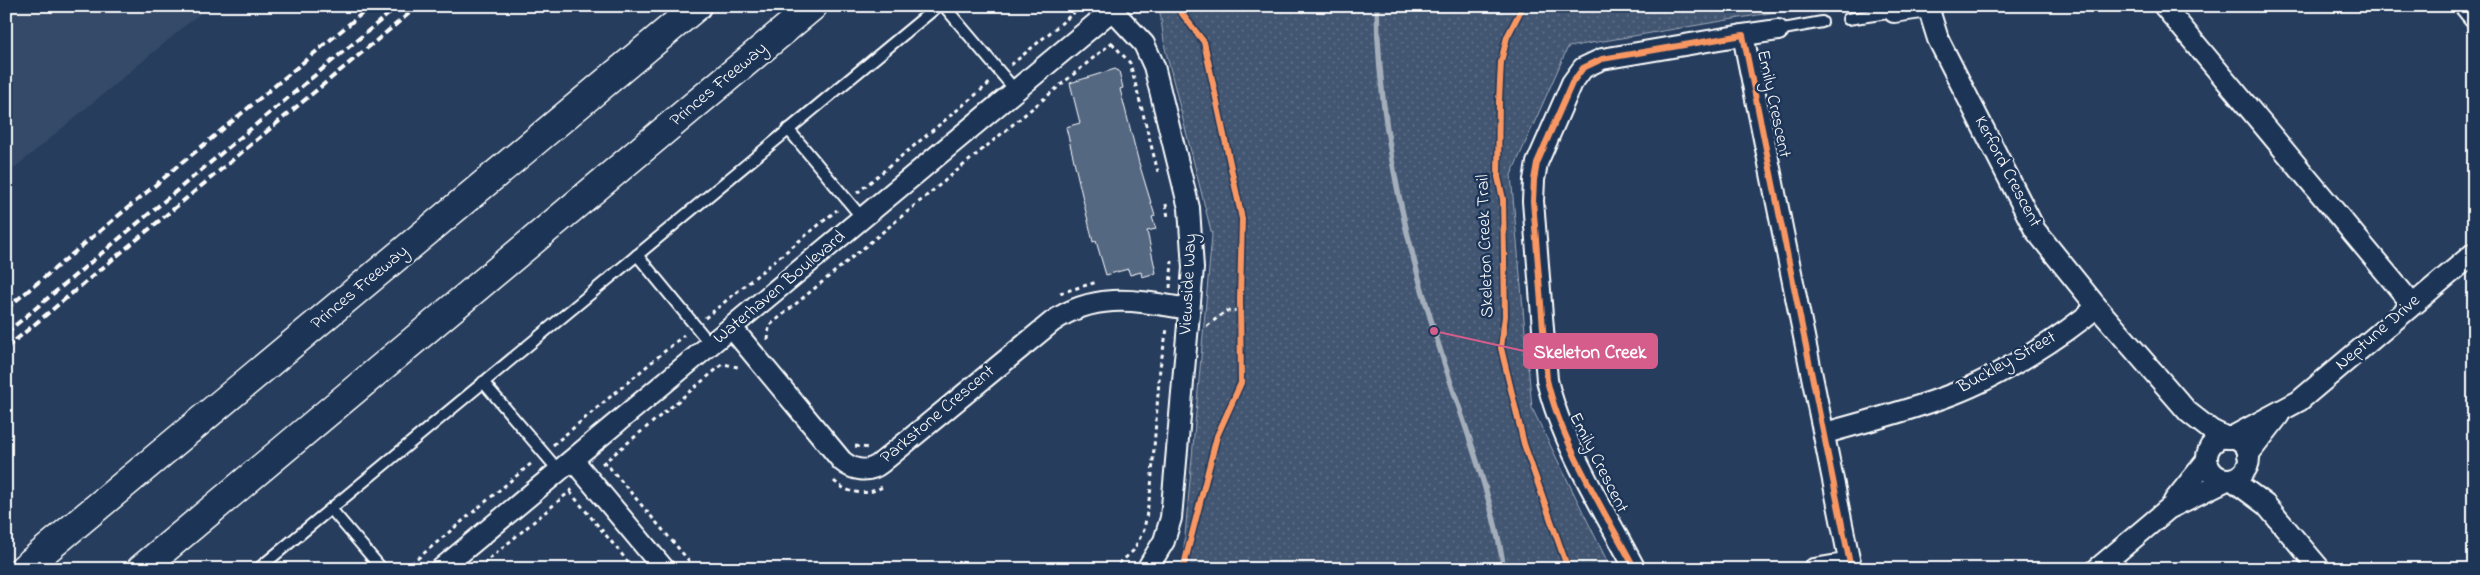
<svg xmlns="http://www.w3.org/2000/svg" width="2480" height="575" viewBox="0 0 2480 575" font-family="'Indie Flower',sans-serif">
<defs>
<pattern id="park-dots" width="8" height="8" patternUnits="userSpaceOnUse" patternTransform="scale(1.25)"><rect width="8" height="8" fill="#425672"/><path d="M2 2h.1M6 6h.1" fill="none" stroke="#5e6f87" stroke-width="1.8" stroke-linecap="round"/></pattern>
</defs>
<rect width="100%" height="100%" fill="#263d5e"/>
<filter id="ink" filterUnits="userSpaceOnUse"><feTurbulence type="fractalNoise" baseFrequency=".02" numOctaves="2"/><feDisplacementMap in="SourceGraphic" scale="10" xChannelSelector="R" yChannelSelector="G"/><feConvolveMatrix kernelMatrix="1 2 1 2 8 2 1 2 1" color-interpolation-filters="sRGB"/></filter>
<g filter="url(#ink)">
<path fill="#344a68" d="M6,6H209L6,175Z"/>
<path fill="url(#park-dots)" stroke="#a0aab8" d="M1159,6H1811L1568,47L1511,175L1532,408L1611,569H1182L1212,235L1165,48Z"/>
<g fill="none" stroke-linecap="round" stroke-linejoin="round">
<path stroke="#a4aebb" stroke-width="5.5" d="M1377,6C1378,116 1402,228 1435,333C1458,411 1491,488 1504,569"/>
</g>
<path fill="#556781" stroke="#fff" d="M1115,69L1119,71L1123,88L1120,89L1139,163L1155,216L1152,217L1156,229L1147,231L1156,273L1142,277L1141,272L1130,275L1128,269L1106,275L1096,241L1093,242L1066,127L1080,123L1070,83Z"/>
<g fill="none" stroke-linecap="round" stroke-linejoin="round">
<g stroke="#fff" stroke-width="14">
<g id="lane">
<path d="M944,6L1016,91"/>
<path d="M1848,19L1894,12"/>
<path d="M1778,30L1822,22"/>
<path d="M788,129L863,219"/>
<path d="M637,255L711,345"/>
<path d="M483,382L559,471"/>
<path d="M331,509L382,569"/>
<path d="M258,569L938,6"/>
</g>
</g>
<g stroke="#fff" stroke-width="24">
<g id="street">
<path d="M1933,6L1928,7L1938,39L2035,230L2097,307L2188,412L2211,430L2227,438"/>
<path d="M2164,6L2412,304"/>
<path d="M2465,6L2474,17"/>
<path d="M1113,11L1144,44L1154,66L1189,208L1193,268L1171,518L1164,541L1147,569"/>
<path d="M1894,12L1928,7"/>
<path d="M1743,35L1778,30"/>
<path d="M732,328L842,461C854,471 869,473 881,463L1052,322C1096,291 1138,301 1189,309"/>
<path d="M1825,433C1868,421 1912,410 1953,394C1998,377 2061,338 2097,307"/>
<circle cx="2228" cy="458" r="21"/>
<path d="M2230,438L2299,401L2474,253"/>
<path d="M2248,455L2279,415"/>
<path d="M573,460L664,569"/>
<path d="M2231,479L2266,505L2320,569"/>
<path d="M2174,501L2207,460"/>
<path d="M441,569L1117,6"/>
<path d="M1635,569C1604,510 1562,445 1547,380L1533,201L1534,180L1537,163L1572,83L1583,68L1602,59L1743,35L1851,569"/>
<path d="M1814,569L1850,563"/>
<path d="M2097,569L2168,509L2229,479"/>
</g>
</g>
<g stroke="#fff" stroke-width="31">
<g id="highway">
<path d="M23,569L697,6"/>
<path d="M141,569L813,6"/>
</g>
</g>
<g stroke="#fff" stroke-width="3" stroke-dasharray="4 4" stroke-linecap="butt">
<path d="M1112,43L1130,63L1158,172"/>
<path d="M1011,65L1082,6"/>
<path d="M857,193L991,82"/>
<path d="M1166,204L1168,218"/>
<path d="M1170,288L1172,261"/>
<path d="M1060,293L1097,282"/>
<path d="M705,318L837,210"/>
<path d="M1207,326L1226,311L1240,310"/>
<path d="M768,340L769,326L1115,40"/>
<path d="M553,445L684,335"/>
<path d="M855,446L869,448"/>
<path d="M604,461L696,569"/>
<path d="M602,464L723,364L738,367"/>
<path d="M834,481C849,495 867,496 884,486"/>
<path d="M570,492L634,569"/>
<path d="M405,569L533,462"/>
<path d="M477,569L574,488"/>
<path d="M1113,569L1133,551L1144,530L1151,488L1160,367L1167,329"/>
</g>
<use href="#lane" stroke="#1d3557" stroke-width="10"/>
<use href="#street" stroke="#1d3557" stroke-width="20"/>
<use href="#highway" stroke="#1d3557" stroke-width="28"/>
<g stroke="#fff" stroke-width="4" stroke-dasharray="8 4" stroke-linecap="butt">
<path d="M6,309L371,6"/>
<path d="M6,333L398,6"/>
<path d="M6,348L418,6"/>
</g>
<g stroke="#1d3557" stroke-width="9">
<g id="cycleway">
<path d="M1176,6L1204,42L1242,219L1240,298L1241,383L1217,436L1183,569"/>
<path d="M1523,6L1507,37L1501,62L1499,101L1498,177L1503,199L1505,316L1501,348L1524,444L1568,569"/>
<path d="M1635,569C1604,510 1562,445 1547,380L1533,201L1534,180L1537,163L1572,83L1583,68L1602,59L1743,35L1851,569"/>
</g>
</g>
<use href="#cycleway" stroke="#f99763" stroke-width="6"/>
</g>
</g>
<g text-anchor="middle" dominant-baseline="central" stroke-width="5" stroke-linejoin="round" paint-order="stroke">
<g font-size="18" fill="#fff" stroke="#1d3557">
<text transform="translate(719 85) rotate(-40)">Princes Freeway</text>
<text transform="translate(1773 104) rotate(78)">Emily Crescent</text>
<text transform="translate(2007 172) rotate(62)">Kerford Crescent</text>
<text transform="translate(1486 246) rotate(-92)">Skeleton Creek Trail</text>
<text transform="translate(1189 284) rotate(-87)">Viewside Way</text>
<text transform="translate(360 288) rotate(-40)">Princes Freeway</text>
<text transform="translate(780 288) rotate(-40)">Waterhaven Boulevard</text>
<text transform="translate(2378 333) rotate(-41)">Neptune Drive</text>
<text transform="translate(2007 363) rotate(-29)">Buckley Street</text>
<text transform="translate(938 415) rotate(-40)">Parkstone Crescent</text>
<text transform="translate(1598 463) rotate(63)">Emily Crescent</text>
</g>
</g>
<path fill="none" stroke="#d45d8c" stroke-width="2" d="M1434 331L1524 351"/>
<circle fill="#d45d8c" stroke="#1d3557" stroke-width="2" cx="1434" cy="331" r="5"/>
<rect fill="#d45d8c" stroke="#d45d8c" stroke-width="2" x="1524" y="334" width="133" height="34" rx="5"/>
<g font-size="19" text-anchor="middle" font-weight="bold" fill="#fff">
<text x="1590" y="358">Skeleton Creek</text>
</g>
<rect width="2480" height="575" fill="none" stroke="#1d3557" stroke-width="25"/>
<rect x="12" y="12" width="2455" height="550" fill="none" stroke="#fff" stroke-width="2" filter="url(#ink)"/>
</svg>
